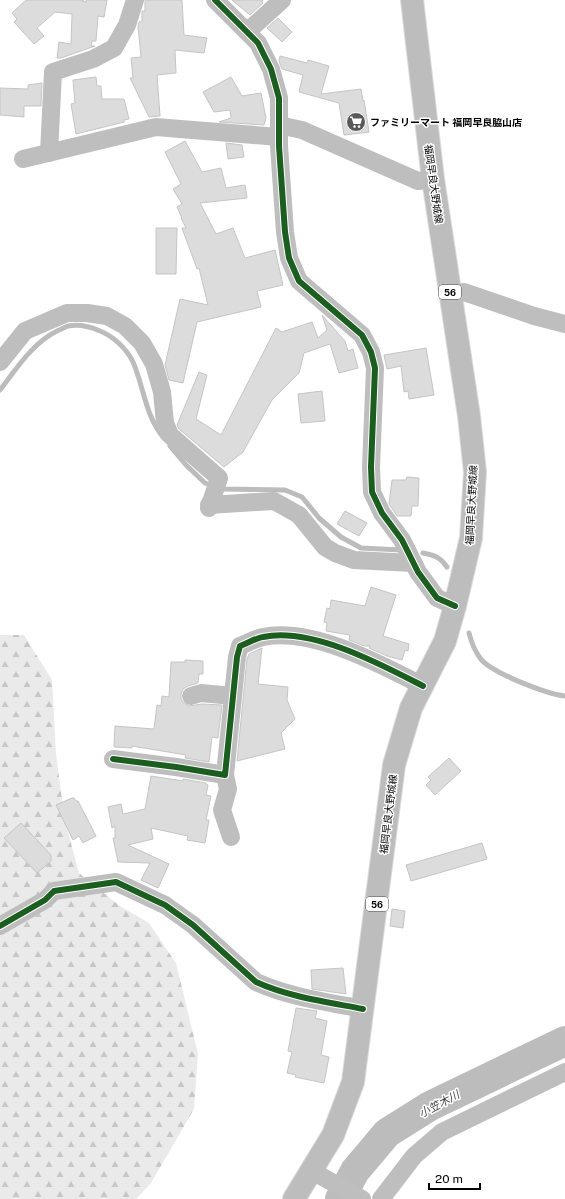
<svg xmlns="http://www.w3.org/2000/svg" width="565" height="1199" viewBox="0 0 565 1199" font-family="'Public Sans','Noto Sans JP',sans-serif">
<defs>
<pattern id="forest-firs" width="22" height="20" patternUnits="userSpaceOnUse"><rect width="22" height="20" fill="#eaeaea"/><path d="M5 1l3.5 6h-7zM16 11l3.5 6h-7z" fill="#c7c7c7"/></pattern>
</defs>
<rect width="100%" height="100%" fill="#fff"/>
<path fill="url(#forest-firs)" d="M0,635H24L52,680L56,754L65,821L79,873L120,906L149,923L176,963L198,1054L194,1109L151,1183L136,1199H0Z"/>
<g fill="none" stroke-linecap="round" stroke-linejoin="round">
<g stroke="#bcbcbc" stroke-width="5">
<path d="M0,390C17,368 33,342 59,330C62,329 65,327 68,326C78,324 91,327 100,331C113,336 127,349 133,362C144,387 145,416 164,438"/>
<path d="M170,446L186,465L205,483L222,489L285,490L302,497L319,518L341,537L361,548L401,550"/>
<path d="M423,553C434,555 440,557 447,567"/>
<path d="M469,633C471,641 475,651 480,658C491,673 547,694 565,696"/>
</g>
<path stroke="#bcbcbc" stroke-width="30" d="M340,1199L355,1171L387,1133L430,1106L565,1041"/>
</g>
<g fill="#dcdcdc" stroke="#c5c5c5">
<path d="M26,0H84L82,1L86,2V0H107L104,17L98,16L96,41H92L91,46H95L61,58H57L59,42L71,44L72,14L55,12L37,28L44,36L34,44L14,22L17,19L12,13Z"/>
<path d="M145,0H182L184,35L207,38L204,53L175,50L176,73L157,75L160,116L149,117L130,78H133L131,58L141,57L138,26L139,22L142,21V11H145Z"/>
<path d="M232,0H263L262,2L263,3L250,15Z"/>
<path d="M278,18L292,32L282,42L267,28Z"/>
<path d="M280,56L307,63L308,60L329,66L321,94L361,89L363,101L364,100L369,132L344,135L339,103L299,92L303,75L282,69L279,61Z"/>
<path d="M96,77L97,86H101L102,99H124L129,119L124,120V122L76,134L71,104L75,103L73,80Z"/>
<path d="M231,77L242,96L261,93L266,118L264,125L219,122L231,118L230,110L214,112L203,92Z"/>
<path d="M42,83L41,106H24V117L0,115V88L28,89V85Z"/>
<path d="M185,141L202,172L221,168L226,188L245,185L247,198L200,203L216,234L233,228L245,258L275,250L283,285L257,291L261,307L197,322L183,383L169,380L165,365L180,299L208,305L199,268L197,269L182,228H186L181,218H182L177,207L182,204L173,189L181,184L165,152Z"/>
<path d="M226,143L242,145L244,157L228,159Z"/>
<path d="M156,228H177L176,274H156Z"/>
<path d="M322,315L345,341L348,351L353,349L358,368L339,373L330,344L304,353L299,373L272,400L243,452L224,467L179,429L177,425L199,372L207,375L196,419L221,435L276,328L282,332L312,322L318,338L327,330Z"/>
<path d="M426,348L434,395L409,399L408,391L404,392L401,366L387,369L384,355Z"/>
<path d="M322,391L325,421L301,423L298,394Z"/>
<path d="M407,477L419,478L418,506H412L411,516H397L389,504L392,480H406Z"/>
<path d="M345,511L367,523L359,536L337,524Z"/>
<path d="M371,587L396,595L383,636L409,644L408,651L405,650L402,660L387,656L369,648L370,646H364L349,640L350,635L326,631L327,623L324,622L327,608L330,609L331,600L365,606Z"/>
<path d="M262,648L258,684L288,687L287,700L295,719L281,733L285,749L237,761L247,659L249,654Z"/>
<path d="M185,660L203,661V674H199L198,683L188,686L183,689L181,694V699L184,703L189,706L202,704L222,705L218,738L212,737L209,762L185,758L186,755L132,746V748L114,747L115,726L154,729L157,705L161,706L162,696L169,697L171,662H185Z"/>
<path d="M449,758L461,771L435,795L426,785L431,780L428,777Z"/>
<path d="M151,776L183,781V779L206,783V784L208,785L206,795L211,796L206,820H209L205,843L187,840L188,836L151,828L153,839L128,845L169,864L158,888L141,880L150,863L118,862L113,838H115V826L112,828L108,807L121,804L123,814L145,809Z"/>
<path d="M72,798H74L76,801H78L96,836L83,843L79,836L73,840L56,805Z"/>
<path d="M21,823L51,855V861L37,873L4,838Z"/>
<path d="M482,843L487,859L411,881L406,865Z"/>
<path d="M392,909L405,911L403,928L390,926Z"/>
<path d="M343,968L346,994L312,989L311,970Z"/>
<path d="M296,1008L317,1011L315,1018L327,1021L321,1055L329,1057L324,1083L295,1077L296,1075L287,1073L292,1052L288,1051Z"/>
</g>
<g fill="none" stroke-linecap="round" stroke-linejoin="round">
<g stroke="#dbdbdb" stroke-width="24">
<path id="primary" d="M294,1199L333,1135L353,1082L394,765L411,708L445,641L455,606L471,538L475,472L469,416L433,179L412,0"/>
</g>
<g stroke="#bebebe" stroke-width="18">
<path d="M215,0L258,43L271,69L279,98V146L285,232L289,258L299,281L362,335L371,352L375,368L371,467L372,492L382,513L402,540L418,572L437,598L455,606"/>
<path d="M247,32L282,0"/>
<path d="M279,125L302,130L418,181L433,179"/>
<path d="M49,153L53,72L93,59L114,48L127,25L135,0"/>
<path d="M23,159L156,127L279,137"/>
<path d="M451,294L464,292L534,316L565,324"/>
<path d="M0,362L25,331L67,313H87L107,316L125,326L142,343L154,364L162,392L165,423L170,435L219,478L209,508"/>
<path d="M209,505L274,501L299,515L325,547L335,553L354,560L413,563"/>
<path d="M191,696L201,693L233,696"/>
<path d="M113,759L176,767L225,775L237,657L240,646C248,643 256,638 263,637C312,627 380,664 423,686"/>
<path d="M225,775L228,789L222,810L231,837"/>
<path d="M0,926L45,900L54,891L116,882L165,905L193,925L256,982C289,997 327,1002 363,1009"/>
<path d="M312,1171L362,1199"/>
<path d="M381,1199L414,1156L442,1132L565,1072"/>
</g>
<use href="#primary" stroke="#bdbdbd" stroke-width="22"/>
<g stroke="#fff" stroke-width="8">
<g id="cycleway">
<path d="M215,0L258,43L271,69L279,98V146L285,232L289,258L299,281L362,335L371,352L375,368L371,467L372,492L382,513L402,540L418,572L437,598L455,606"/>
<path d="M113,759L176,767L225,775L237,657L240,646C248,643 256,638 263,637C312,627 380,664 423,686"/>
<path d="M0,926L45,900L54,891L116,882L165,905L193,925L256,982C289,997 327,1002 363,1009"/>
</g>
</g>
<use href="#cycleway" stroke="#1b5e20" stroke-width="6"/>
</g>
<defs>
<g id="supermarket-disc" transform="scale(1)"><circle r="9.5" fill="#595959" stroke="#fff"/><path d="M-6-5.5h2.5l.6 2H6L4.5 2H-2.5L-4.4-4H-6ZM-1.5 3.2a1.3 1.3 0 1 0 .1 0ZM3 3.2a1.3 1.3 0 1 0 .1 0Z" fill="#fff"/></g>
</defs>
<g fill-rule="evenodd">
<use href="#supermarket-disc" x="356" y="122"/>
</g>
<g text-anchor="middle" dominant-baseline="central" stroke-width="3" stroke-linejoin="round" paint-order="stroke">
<g fill="#fff" stroke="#4c4c4c" stroke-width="1">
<rect x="439" y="285" width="22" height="14" rx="3"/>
<rect x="366" y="897" width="22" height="14" rx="3"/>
</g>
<g font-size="9" font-weight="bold" fill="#000">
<text x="450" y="292">56</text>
<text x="377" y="904">56</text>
</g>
<g font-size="10" font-weight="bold" fill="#000" stroke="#fff" text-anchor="start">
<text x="370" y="122">ファミリーマート 福岡早良脇山店</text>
</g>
<g font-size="10" fill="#000" stroke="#fff">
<text transform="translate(434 184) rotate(82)">福岡早良大野城線</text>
<text transform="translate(471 505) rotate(-87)">福岡早良大野城線</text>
<text transform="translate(388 814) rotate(-83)">福岡早良大野城線</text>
</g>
<g font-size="11" font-style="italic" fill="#404040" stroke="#fff">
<text transform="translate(439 1104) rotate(-28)">小笠木川</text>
</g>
</g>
<path d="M429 1183v6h51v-6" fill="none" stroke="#000000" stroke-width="2"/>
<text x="435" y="1183" font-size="12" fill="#000000" stroke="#ffffff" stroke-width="3" paint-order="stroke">20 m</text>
</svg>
